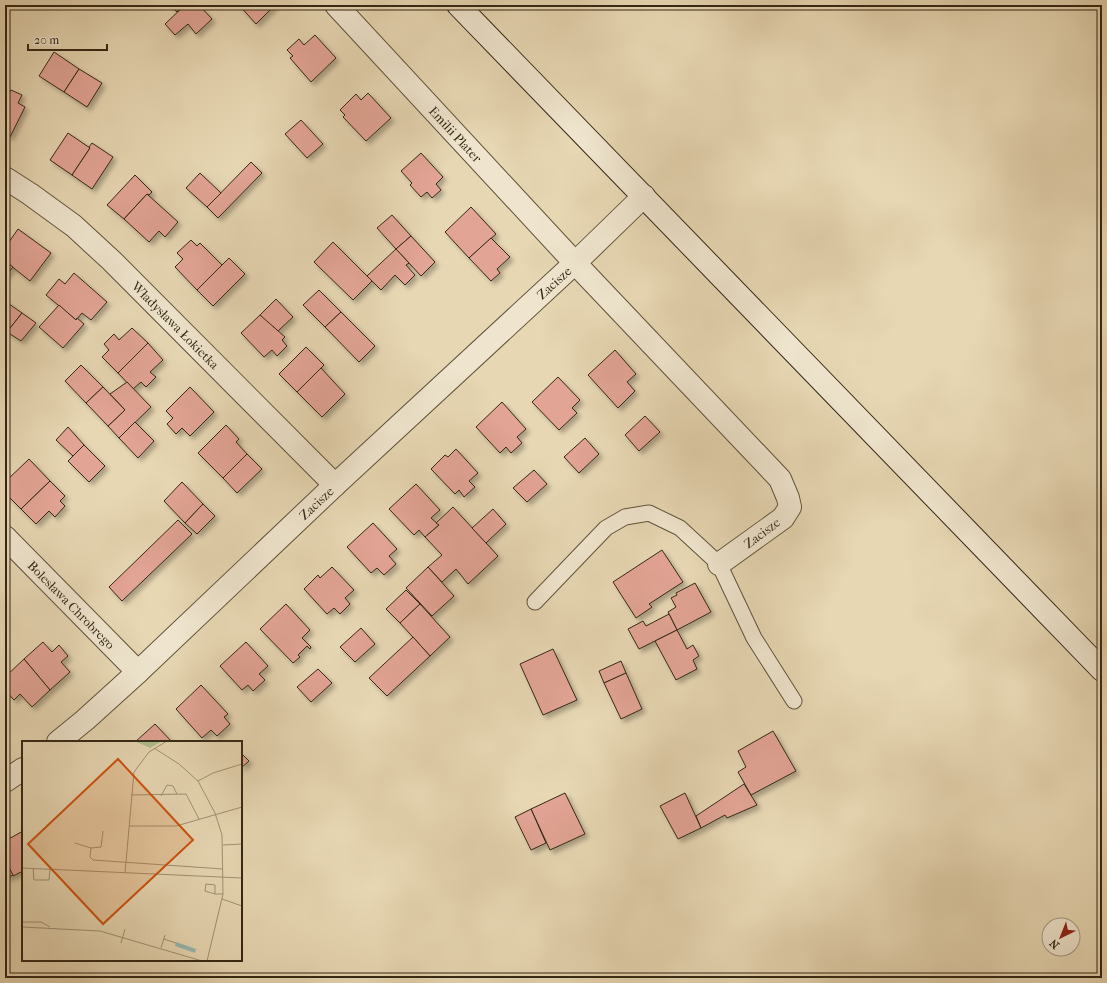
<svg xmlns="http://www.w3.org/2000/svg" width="1107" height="983" viewBox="0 0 1107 983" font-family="'IM FELL French Canon',serif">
<defs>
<filter id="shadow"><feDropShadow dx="3.5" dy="3.5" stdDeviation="2" flood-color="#0004"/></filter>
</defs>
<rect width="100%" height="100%" fill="#e7d7b3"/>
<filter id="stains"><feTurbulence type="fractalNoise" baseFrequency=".005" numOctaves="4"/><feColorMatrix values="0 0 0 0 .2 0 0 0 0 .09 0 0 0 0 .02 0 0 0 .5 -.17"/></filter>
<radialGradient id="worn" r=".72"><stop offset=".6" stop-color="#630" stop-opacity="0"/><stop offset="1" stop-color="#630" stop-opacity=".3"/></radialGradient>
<g fill="#e2a495" stroke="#342715" filter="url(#shadow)">
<path d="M170,5H185L177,12Z"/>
<path d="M185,5H199L212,19L196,34L188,24L175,35L165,24Z"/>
<path d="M239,5H275L256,24Z"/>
<path d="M315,35L336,58L311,82L290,58L293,56L287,50L299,39L304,45Z"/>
<path d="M54,52L79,69L64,92L39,76Z"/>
<path d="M79,69L102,83L87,107L64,92Z"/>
<path d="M11,90L22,95L18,103L25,107L10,137L5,134V96L7,97Z"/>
<path d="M368,93L391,118L366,141L343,117L345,115L340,110L356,94L361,100Z"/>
<path d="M301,120L323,144L307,158L285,134Z"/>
<path d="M68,133L90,148L72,175L50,160Z"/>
<path d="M92,143L113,157L92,189L72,175L90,148L89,147Z"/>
<path d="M421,153L443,177L436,184L441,190L432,198L427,192L421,197L410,185L412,183L401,171Z"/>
<path d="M251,162L262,173L218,218L207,207Z"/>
<path d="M200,173L221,193L207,207L186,188Z"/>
<path d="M135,175L152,192L149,195L147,194L124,219L107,205Z"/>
<path d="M147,194L178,222L165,237L159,231L149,242L124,219Z"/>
<path d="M471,207L496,234L469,258L445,232Z"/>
<path d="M392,215L411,236L396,249L377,228Z"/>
<path d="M18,229L51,253L30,281L5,261V240L9,242Z"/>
<path d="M411,236L435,262L421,276L396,249Z"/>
<path d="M491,238L510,257L497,269L500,273L491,281L469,258Z"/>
<path d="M191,240L197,246L200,243L222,265L197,290L175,267L183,259L177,253Z"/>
<path d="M333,242L372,281L353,300L314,262Z"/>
<path d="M396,249L409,263L406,265L415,275L405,285L395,275L381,290L367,276Z"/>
<path d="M229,258L245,274L213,306L197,290Z"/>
<path d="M5,261L13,267L5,277Z"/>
<path d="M74,273L107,302L91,320L82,313L76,320L46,295L59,279L65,284Z"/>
<path d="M319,290L341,312L325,327L303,305Z"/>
<path d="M276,299L293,317L278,331L273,326L272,327L260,315Z"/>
<path d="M5,301L22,313L7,332L5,330Z"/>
<path d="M59,305L76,320L77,318L84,324L63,348L39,327Z"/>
<path d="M341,312L375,346L359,362L325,327Z"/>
<path d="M22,313L36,323L21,341L7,332Z"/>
<path d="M260,315L285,337L282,340L287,346L277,356L272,350L264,357L241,333Z"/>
<path d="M132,328L148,343L118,373L102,357L109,350L104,344L114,334L119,340Z"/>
<path d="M148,343L163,360L150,372L156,377L146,387L141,382L133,389L118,373Z"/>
<path d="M306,347L324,365L297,392L279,374Z"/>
<path d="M615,350L636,374L627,382L635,391L618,408L588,375Z"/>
<path d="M81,365L103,387L86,403L65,381Z"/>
<path d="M321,368L345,394L322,417L297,392Z"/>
<path d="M558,377L580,400L572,408L577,413L559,430L532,402Z"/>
<path d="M127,382L151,407L119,438L108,426L125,410L110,394Z"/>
<path d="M103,387L125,410L108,426L86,403Z"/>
<path d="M190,387L214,412L190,436L182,428L176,434L167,424L173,418L166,411Z"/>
<path d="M502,402L526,429L517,437L522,443L511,453L506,447L500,453L476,427Z"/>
<path d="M645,416L660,432L639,451L625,435Z"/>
<path d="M135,422L154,441L138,458L119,438Z"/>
<path d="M226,425L239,439L236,442L247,454L223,478L198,453Z"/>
<path d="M68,427L84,445L73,456L56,440Z"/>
<path d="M585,438L599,454L579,473L564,457Z"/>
<path d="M84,445L105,466L89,482L68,461Z"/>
<path d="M456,449L478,473L469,481L475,487L464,497L459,490L455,494L431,469L445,455L448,457Z"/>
<path d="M247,454L262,469L237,493L223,478Z"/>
<path d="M29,459L50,481L21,509L5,493L8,490L5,486V482Z"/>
<path d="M534,470L547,484L527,502L513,488Z"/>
<path d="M50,481L65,496L60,501L65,506L55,517L49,511L36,524L21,509Z"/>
<path d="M182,482L203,504L185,523L164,501Z"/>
<path d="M416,484L440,510L431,518L439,525L425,537L419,530L414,535L389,509Z"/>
<path d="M203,504L215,516L197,534L185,523Z"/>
<path d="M453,507L498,556L468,584L456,569L442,582L428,567L442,555L425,537L439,525L436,523Z"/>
<path d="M493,509L506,524L486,543L472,528Z"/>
<path d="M178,520L192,534L122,601L109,587Z"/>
<path d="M373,523L397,549L389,556L396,564L384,575L377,568L371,573L347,547Z"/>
<path d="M662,550L683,582L649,604L652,607L636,618L613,582Z"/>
<path d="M332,567L354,590L345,598L350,604L340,614L334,608L327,614L304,589L318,575L320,578Z"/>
<path d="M428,567L454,596L432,616L406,588Z"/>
<path d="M695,583L711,612L677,630L668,612L676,607L671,598L677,595L676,593Z"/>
<path d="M406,590L420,604L400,623L386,609Z"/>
<path d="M286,604L310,630L302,638L311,647L310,649L307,646L298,655L300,657L293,663L260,629Z"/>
<path d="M420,604L450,637L430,656L400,623Z"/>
<path d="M669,614L677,630L639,649L628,629L643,621L646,626Z"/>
<path d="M361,628L375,644L355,662L340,647Z"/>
<path d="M677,630L687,649L693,645L699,656L693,660L697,669L676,680L655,641Z"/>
<path d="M413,637L430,656L387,696L369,678Z"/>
<path d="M43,642L52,652L59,645L68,656L61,662L70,672L50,690L24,659Z"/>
<path d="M246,642L268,666L259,674L265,680L253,691L248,685L242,690L220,666Z"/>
<path d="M553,649L577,700L543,715L520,664Z"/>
<path d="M24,659L50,690L32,707L20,694L14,700L5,690V688L10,683L5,677Z"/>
<path d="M621,661L626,673L604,683L599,671Z"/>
<path d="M318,669L332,683L311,702L297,687Z"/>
<path d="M626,673L642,709L621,719L604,683Z"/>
<path d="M201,685L228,714L224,717L230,724L217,736L211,730L202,738L176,709Z"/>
<path d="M155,724L172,742H135Z"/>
<path d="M773,731L796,771L751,795L738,772L746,767L738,751Z"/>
<path d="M241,753L249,761L241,768Z"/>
<path d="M744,784L757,805L727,818L725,815L701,828L696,816Z"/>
<path d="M565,793L585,834L550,850L531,809Z"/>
<path d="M685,793L701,828L678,839L660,806Z"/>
<path d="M531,809L546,843L531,850L515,817Z"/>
<path d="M23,831V875L21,872L13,876L5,860V841Z"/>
<path d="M5,860L13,875L5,879Z"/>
</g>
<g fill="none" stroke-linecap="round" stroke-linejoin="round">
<g stroke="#61533c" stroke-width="17">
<path id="lane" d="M535,602L606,528L625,517L649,513L680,528L719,564L754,638L794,701"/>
</g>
<g stroke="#61533c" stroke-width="24">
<g id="street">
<path id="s1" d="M336,5L575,263L780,479L788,498L790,507L783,518L719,564"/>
<path id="s2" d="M5,178L30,194L74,226L112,261L335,485"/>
<path id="s3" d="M5,537L138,672"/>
<path id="s4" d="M58,742L85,720L138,672L335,485L575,263L644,196"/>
<path d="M5,781L23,769"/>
</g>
</g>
<g stroke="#342715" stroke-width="24">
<path id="secondary" d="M458,5L1102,670"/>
</g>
<use href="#lane" stroke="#efe5ce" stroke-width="15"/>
<use href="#street" stroke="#efe5ce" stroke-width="22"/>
<use href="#secondary" stroke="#efe5ce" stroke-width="22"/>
</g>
<g text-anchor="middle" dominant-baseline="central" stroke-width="4" stroke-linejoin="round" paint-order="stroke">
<g font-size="13" fill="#342715" stroke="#efe5ce">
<text stroke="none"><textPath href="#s1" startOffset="176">Emilii Plater</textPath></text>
<text stroke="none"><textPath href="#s4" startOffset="676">Zacisze</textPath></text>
<text stroke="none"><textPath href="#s2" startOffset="226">Władysława Łokietka</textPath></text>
<text stroke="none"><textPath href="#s4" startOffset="352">Zacisze</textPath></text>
<text transform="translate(762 533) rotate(-37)">Zacisze</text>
<text stroke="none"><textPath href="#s3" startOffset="95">Bolesława Chrobrego</textPath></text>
</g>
</g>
<g transform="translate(22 741)">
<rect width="220" height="220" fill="#e7d7b3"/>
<path d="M112,0H140L128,7Z" fill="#b2bf8f"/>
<path d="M154,201L174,208L173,212L153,205Z" fill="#97b9b1"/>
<path fill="none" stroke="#9f9174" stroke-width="1" d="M132,7L157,23L176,40L193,72L200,94L201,153L185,220M176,40L191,32L220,23M109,54L164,53L177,78M139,55L145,44L151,45L155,53M107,85H154L220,66M53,102L69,107L79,106L81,90M201,104L220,103M69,107L68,116L71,119L201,128M0,127L220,137M11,127L12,139H27L28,128M103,132L112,31L127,11L145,0M193,153V144L184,143L183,150L193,153H201M200,158L220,165M0,181H19L28,186M0,186L78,190L180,220M142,198L154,202M99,202L103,188M139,207L143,194"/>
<path fill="#cd520d" fill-opacity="0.15" stroke="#cd520d" stroke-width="2" d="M96,18L171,99L81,183L6,103Z"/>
<rect width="220" height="220" fill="none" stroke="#342715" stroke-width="2"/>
</g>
<rect width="1107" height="983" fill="none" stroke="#e7d7b3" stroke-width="20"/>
<rect x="6" y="6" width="1095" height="971" fill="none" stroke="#342715" stroke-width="2"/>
<rect x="10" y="10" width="1087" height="963" fill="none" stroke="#342715"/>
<g transform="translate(1061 937) rotate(223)"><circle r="19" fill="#efe5ce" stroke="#a49984"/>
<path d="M0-3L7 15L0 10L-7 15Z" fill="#8f2418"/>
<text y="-6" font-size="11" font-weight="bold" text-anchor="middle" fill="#342715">N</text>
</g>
<path d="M28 44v6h79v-6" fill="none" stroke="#342715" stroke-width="2"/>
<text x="34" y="44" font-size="12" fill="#342715" stroke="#efe5ce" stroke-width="3" paint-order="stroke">20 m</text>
<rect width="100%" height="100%" filter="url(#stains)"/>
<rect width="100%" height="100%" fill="url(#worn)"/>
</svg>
